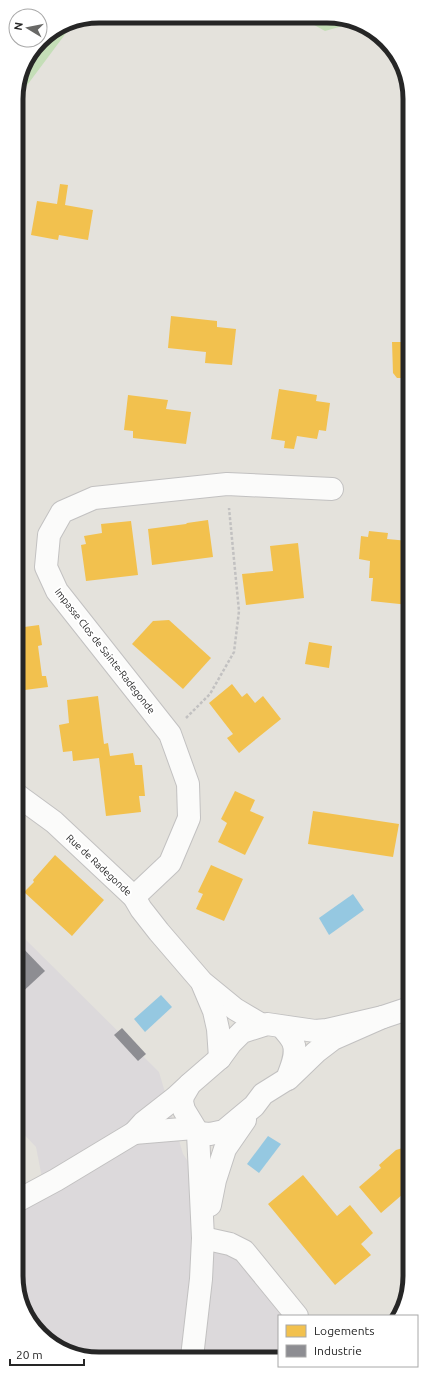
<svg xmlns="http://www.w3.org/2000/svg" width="426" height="1375" viewBox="0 0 426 1375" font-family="Ubuntu,sans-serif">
<rect width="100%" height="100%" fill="#e4e2dc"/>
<path fill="#dcd9db" d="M17,931L159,1072L183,1154L193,1169L210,1228L285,1316H279V1357H83L40,1335L18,1292L17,1212L46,1198L36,1147L17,1127Z"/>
<g fill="#c4deb7">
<path d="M300,17L343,18L353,23L325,31Z"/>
<path d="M75,21L25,88L16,103V94L22,67L40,40L67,22Z"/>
</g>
<g fill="#95c8e1">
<path d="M353,894L364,910L329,935L319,918Z"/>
<path d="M161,995L172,1007L145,1032L134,1019Z"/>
<path d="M268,1136L281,1144L259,1173L247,1164Z"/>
</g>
<g fill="#f2c14e">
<path d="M60,184L68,185L65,205L93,210L88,240L59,235L58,240L31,235L37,201L57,204Z"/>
<path d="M171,316L217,321V327L236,329L232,365L205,363L206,352L168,348Z"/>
<path d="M392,342H409V378H397L393,373Z"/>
<path d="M279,389L317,395L316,401L330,403L326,431L319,430L317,439L297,436L294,449L284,448L285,441L271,439Z"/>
<path d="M128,395L168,400L166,409L191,412L186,444L133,438V431L124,430Z"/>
<path d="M208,520L213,557L152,565L148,529L186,524L187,523Z"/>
<path d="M131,521L138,575L86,581L81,545L86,544L84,536L102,533L101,524Z"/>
<path d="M369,531L388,533L387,539L409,541V605L371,601L373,578H369L370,561L359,559L361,536L368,537Z"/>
<path d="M298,543L304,598L246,605L242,574L273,571L270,546Z"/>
<path d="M169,620L211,658L183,689L132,644L153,621Z"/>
<path d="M39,625L42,645L38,646L42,676H46L48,687L17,691V628Z"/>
<path d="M309,642L332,646L329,668L305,664Z"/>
<path d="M232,684L242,697L247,693L255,703L263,696L281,719L239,753L227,738L233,734L209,703Z"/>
<path d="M98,696L104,744L108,743L110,756L133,753L135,765H142L145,796H139L141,812L106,816L99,758L73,761L72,751L63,752L59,725L69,723L67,700Z"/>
<path d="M235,791L255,800L250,811L264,817L245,855L218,842L227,823L221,819Z"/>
<path d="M313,811L399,824L393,857L308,844Z"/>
<path d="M55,855L104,900L72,936L24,892L34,882L33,880Z"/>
<path d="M211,865L243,879L224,921L196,909L203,894L198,892Z"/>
<path d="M406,1147L410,1148V1188L381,1213L359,1187L381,1168L379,1165L396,1150Z"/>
<path d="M303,1175L337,1216L350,1205L373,1233L361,1244L371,1255L335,1285L268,1204Z"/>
</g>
<g fill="#8d8d92">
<path d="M17,942L45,971L17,997Z"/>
<path d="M122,1028L146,1054L138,1061L114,1035Z"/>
</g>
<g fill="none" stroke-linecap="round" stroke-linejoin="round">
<g stroke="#c2c1c1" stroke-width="24">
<g id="minor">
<path d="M17,795L54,822L134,897L141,909L159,932L202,982L235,1009L262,1025"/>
<path d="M134,897L170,863L189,818L188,784L170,734L57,591L46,567L49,535L62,512L94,498L227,484L332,489"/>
<path d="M203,985L214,1011L218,1029L220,1058"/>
<path d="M288,1079L316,1052L333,1039L383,1017L410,1008"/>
<path d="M134,1133L194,1128"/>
<path d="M198,1133L184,1110L182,1102L183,1096L190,1084L220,1058L231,1043L242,1032L267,1024L315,1031L327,1030L383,1017"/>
<path d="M198,1133L210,1134L224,1131L254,1106L263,1094L287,1079C291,1068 298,1054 293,1042C291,1037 285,1031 282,1027"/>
<path d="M17,1201L56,1180L134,1133L143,1123L175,1098L189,1085"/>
<path d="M210,1205L215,1180L225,1149L245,1120"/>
<path d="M203,1238L230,1244L244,1251L297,1316"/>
<path d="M192,1357L201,1279L203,1238L198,1133"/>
</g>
</g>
<path stroke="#c2c1c1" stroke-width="2.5" stroke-dasharray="3 2" stroke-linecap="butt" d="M186,718L210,694L234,652L239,611L229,508"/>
<use href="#minor" stroke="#fbfbfa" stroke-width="22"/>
</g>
<g text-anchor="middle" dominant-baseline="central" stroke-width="4" stroke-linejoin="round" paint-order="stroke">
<g font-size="10" fill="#262626" stroke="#fff">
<text transform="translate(105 651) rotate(52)">Impasse Clos de Sainte-Radegonde</text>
<text transform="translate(99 865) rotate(43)">Rue de Radegonde</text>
</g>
</g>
<path d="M0 0H426V1375H0ZM99 23H327A76 76 0 0 1 403 99V1276A76 76 0 0 1 327 1352H99A76 76 0 0 1 23 1276V99A76 76 0 0 1 99 23Z" fill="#fff" fill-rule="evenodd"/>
<path fill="none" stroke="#262626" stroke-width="5" d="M99 23H327A76 76 0 0 1 403 99V1276A76 76 0 0 1 327 1352H99A76 76 0 0 1 23 1276V99A76 76 0 0 1 99 23Z"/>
<rect x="278" y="1315" width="140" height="52" fill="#ffffff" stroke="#a8a8a8"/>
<rect x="286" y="1325" width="20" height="12" fill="#f2c14e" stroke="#a8a8a8"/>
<text x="314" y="1335" font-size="12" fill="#262626">Logements</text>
<rect x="286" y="1345" width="20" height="12" fill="#8d8d92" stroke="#a8a8a8"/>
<text x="314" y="1355" font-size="12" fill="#262626">Industrie</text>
<g transform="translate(28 28) rotate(280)"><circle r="19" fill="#ffffff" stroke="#a8a8a8"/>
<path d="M0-3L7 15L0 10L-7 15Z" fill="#686866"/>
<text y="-6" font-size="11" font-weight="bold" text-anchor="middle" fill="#262626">N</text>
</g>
<path d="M10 1359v6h74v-6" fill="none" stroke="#262626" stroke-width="2"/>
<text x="16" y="1359" font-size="12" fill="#262626" stroke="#ffffff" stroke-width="3" paint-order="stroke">20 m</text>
</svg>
